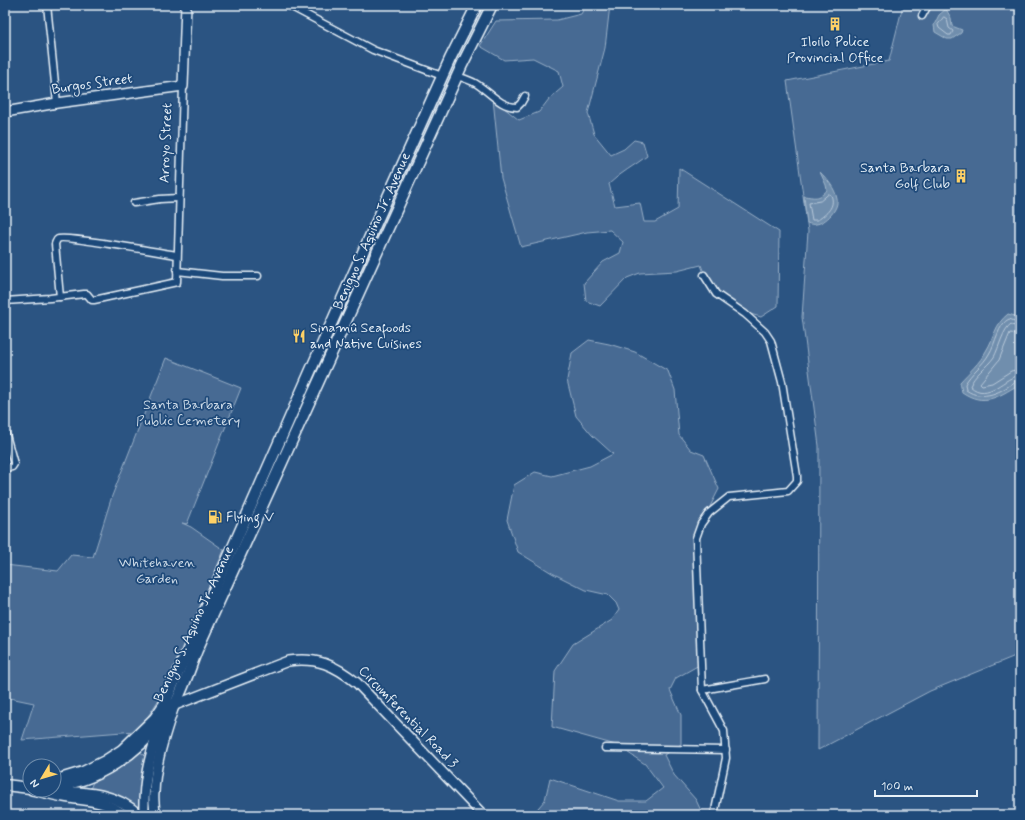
<svg xmlns="http://www.w3.org/2000/svg" width="1025" height="820" viewBox="0 0 1025 820" font-family="Mynerve,sans-serif">
<rect width="100%" height="100%" fill="#2b5482"/>
<filter id="ink" filterUnits="userSpaceOnUse"><feTurbulence type="fractalNoise" baseFrequency=".025" numOctaves="2"/><feDisplacementMap in="SourceGraphic" scale="8" xChannelSelector="R" yChannelSelector="G"/><feConvolveMatrix kernelMatrix="1 2 1 2 8 2 1 2 1" color-interpolation-filters="sRGB"/></filter>
<g filter="url(#ink)">
<g fill="#476b93" stroke="#98aec6">
<path d="M586,5H610L605,48L588,113L594,134L611,155L624,149L634,140L643,142L647,156C634,166 620,173 609,184L615,206L640,203L644,222H655L678,209L679,168L779,232L778,306L761,317L739,311L711,291L701,265L677,271L640,273L627,278L600,306L586,301L584,283L603,262L620,253L623,242L610,230L587,232L521,247L501,178L493,99L519,120L539,112L549,99L563,87L559,71L533,58L504,60L480,46L496,21L557,20L581,14Z"/>
<path d="M903,5H1020V654L930,691L818,750L819,446L802,317L808,231L787,81L889,61Z"/>
<path d="M589,340L609,344L635,352L668,371L675,390L679,435L691,450L704,455L719,489L696,534L701,664L676,678L670,690L681,715V744L664,755L674,775L696,800L703,815H532L545,800L550,778L619,801H646L663,788L645,764L616,745L552,727L555,671L573,644L612,620L619,610L616,603L608,595L586,590L552,573L518,552L507,520L514,485L535,472L552,476L590,466L613,454L592,435L576,416L567,380L572,353Z"/>
<path d="M166,358L241,388L187,524L182,523L191,527L224,550L165,690L145,721L135,731L22,740L34,703L5,697V565L58,571L71,555L93,557L112,496Z"/>
<path d="M140,752L146,756L140,805L136,807L119,796L90,789L93,782L113,772Z"/>
</g>
<g fill="#708ead" stroke="#a0b6cb">
<path d="M946,9L951,18L952,26L962,30L961,33L952,39H947L935,32L934,25L939,15Z"/>
<path d="M820,172C827,179 835,188 837,199C839,209 826,223 816,224C813,225 810,224 807,223L804,196C814,197 819,200 827,190L826,185Z"/>
<path d="M1008,314L1015,316L1020,320V382L1018,385C998,397 984,407 962,392L960,382C969,372 980,363 986,351C995,337 994,325 1008,314Z"/>
</g>
<g fill="none" stroke-linecap="round" stroke-linejoin="round">
<g stroke="#b8c9da" stroke-width="1">
<path d="M944,17L947,19L949,28L953,31L951,35H948L939,28L938,25Z"/>
<path d="M829,194L831,195C836,207 826,214 818,220H812L809,203L820,201Z"/>
<path d="M1020,323L1009,319C998,324 996,343 989,354C983,365 971,373 965,384L966,390C983,402 1002,392 1017,380H1020"/>
<path d="M1020,328L1016,327L1011,324C1003,329 999,348 994,357C987,367 974,375 970,386C988,403 1005,376 1020,375"/>
<path d="M1020,334L1010,333L999,360L980,383L982,385L992,383L1011,371L1020,369"/>
</g>
<g stroke="#e8f1f8" stroke-width="9">
<g id="street">
<path d="M47,5L57,103"/>
<path d="M288,5L373,50L442,76"/>
<path d="M922,16L928,5"/>
<path d="M457,76C463,78 470,80 475,83C489,91 500,107 517,107L521,103L525,96"/>
<path d="M134,203L160,199L178,198"/>
<path d="M177,271L222,276H258"/>
<path d="M704,275L716,294L745,314L765,332L771,341L782,382L797,476V481L788,491L729,497L709,513L701,524L696,538L702,690L724,731L726,758L714,815"/>
<path d="M60,297L55,244C56,242 56,240 58,239C63,235 163,253 177,255"/>
<path d="M5,301L50,298L84,294H87L92,300H94L177,282L183,86"/>
<path d="M5,431L14,464L12,467L5,468"/>
<path d="M702,690L765,679"/>
<path d="M605,748L726,750"/>
</g>
</g>
<g stroke="#e8f1f8" stroke-width="12">
<g id="secondary">
<path d="M5,112L57,103L183,86L186,5"/>
<path d="M170,704L175,705L288,661C317,657 335,665 357,683L483,815"/>
<path d="M32,790C43,792 53,795 64,797C84,801 107,800 124,815"/>
<path d="M58,791C87,792 117,793 139,815"/>
<path d="M144,815C143,780 149,758 160,725"/>
<path d="M155,815C155,808 153,801 154,793C155,764 164,737 173,709"/>
</g>
</g>
<g stroke="#e8f1f8" stroke-width="13">
<g id="primary">
<path d="M60,779L83,772L105,761L122,750L155,718L165,703L192,640L354,272L450,59L477,5"/>
<path d="M5,785L30,788"/>
<path d="M54,786C97,782 138,753 164,719C168,714 172,710 175,704C184,687 190,668 197,650L462,65L492,5"/>
</g>
</g>
<use href="#street" stroke="#1f4a7a" stroke-width="6"/>
<use href="#secondary" stroke="#1f4a7a" stroke-width="9"/>
<use href="#primary" stroke="#1f4a7a" stroke-width="10"/>
</g>
</g>
<defs>
<g id="building-bare" transform="scale(1.08)"><path d="M-4-6H4V6H1V3H-1V6H-4ZM-2.5-4.3h1.7v1.8h-1.7ZM.8-4.3h1.7v1.8H.8ZM-2.5-1h1.7V.8h-1.7ZM.8-1h1.7V.8H.8Z" fill="#ffd166" stroke="#1f4a7a" stroke-width="2.5" paint-order="stroke"/></g>
<g id="restaurant-bare" transform="scale(1.08)"><path d="M-5-6h1v4h1v-4h1v4h1v-4h1v5L-1.5 .5V6h-2V.5L-5-1ZM5-6V6H3V1.5H1.5Q1.5-4 5-6Z" fill="#ffd166" stroke="#1f4a7a" stroke-width="2.5" paint-order="stroke"/></g>
<g id="fuel-bare" transform="scale(1.08)"><path d="M-5.5-6h7V0h2V4h1.3V-2.5L3-4.5l.8-.8L6-3V5H2.5V1h-1V6h-7ZM-4.2-4.7v3.2H.2V-4.7Z" fill="#ffd166" stroke="#1f4a7a" stroke-width="2.5" paint-order="stroke"/></g>
</defs>
<g fill-rule="evenodd">
<use href="#building-bare" x="835" y="24"/>
<use href="#building-bare" x="961" y="176"/>
<use href="#restaurant-bare" x="299" y="336"/>
<use href="#fuel-bare" x="215" y="517"/>
</g>
<g text-anchor="middle" dominant-baseline="central" stroke-width="3.5" stroke-linejoin="round" paint-order="stroke">
<g font-size="14" fill="#e8f1f8" stroke="#1f4a7a" text-anchor="start">
<text x="835" y="42" text-anchor="middle">Iloilo Police<tspan x="835" dy="16">Provincial Office</tspan></text>
<text x="950" y="168" text-anchor="end">Santa Barbara<tspan x="950" dy="16">Golf Club</tspan></text>
<text x="310" y="328">Sinamû Seafoods<tspan x="310" dy="16">and Native Cuisines</tspan></text>
<text x="226" y="517">Flying V</text>
</g>
<g font-size="14" fill="#e8f1f8" stroke="#1f4a7a">
<text transform="translate(92 84) rotate(-8)">Burgos Street</text>
<text transform="translate(166 143) rotate(-88)">Arroyo Street</text>
<text transform="translate(372 231) rotate(-66)">Benigno S. Aquino Jr. Avenue</text>
<text transform="translate(194 624) rotate(-65)">Benigno S. Aquino Jr. Avenue</text>
<text transform="translate(408 717) rotate(46)">Circumferential Road 3</text>
</g>
<g font-size="14" fill="#d0dde9" stroke="#1f4a7a">
<text x="188" y="405">Santa Barbara<tspan x="188" dy="16">Public Cemetery</tspan></text>
<text x="157" y="563">Whitehaven<tspan x="157" dy="16">Garden</tspan></text>
</g>
</g>
<rect width="1025" height="820" fill="none" stroke="#1f4a7a" stroke-width="20"/>
<rect x="10" y="10" width="1005" height="800" fill="none" stroke="#e8f1f8" stroke-width="1.5" filter="url(#ink)"/>
<g transform="translate(42 778) rotate(232)"><circle r="19" fill="#1f4a7a" stroke="#6f8dac"/>
<path d="M0-3L7 15L0 10L-7 15Z" fill="#ffd166"/>
<text y="-6" font-size="11" font-weight="bold" text-anchor="middle" fill="#e8f1f8">N</text>
</g>
<path d="M875 790v6h102v-6" fill="none" stroke="#e8f1f8" stroke-width="2"/>
<text x="881" y="790" font-size="12" fill="#e8f1f8" stroke="#1f4a7a" stroke-width="3" paint-order="stroke">100 m</text>
</svg>
